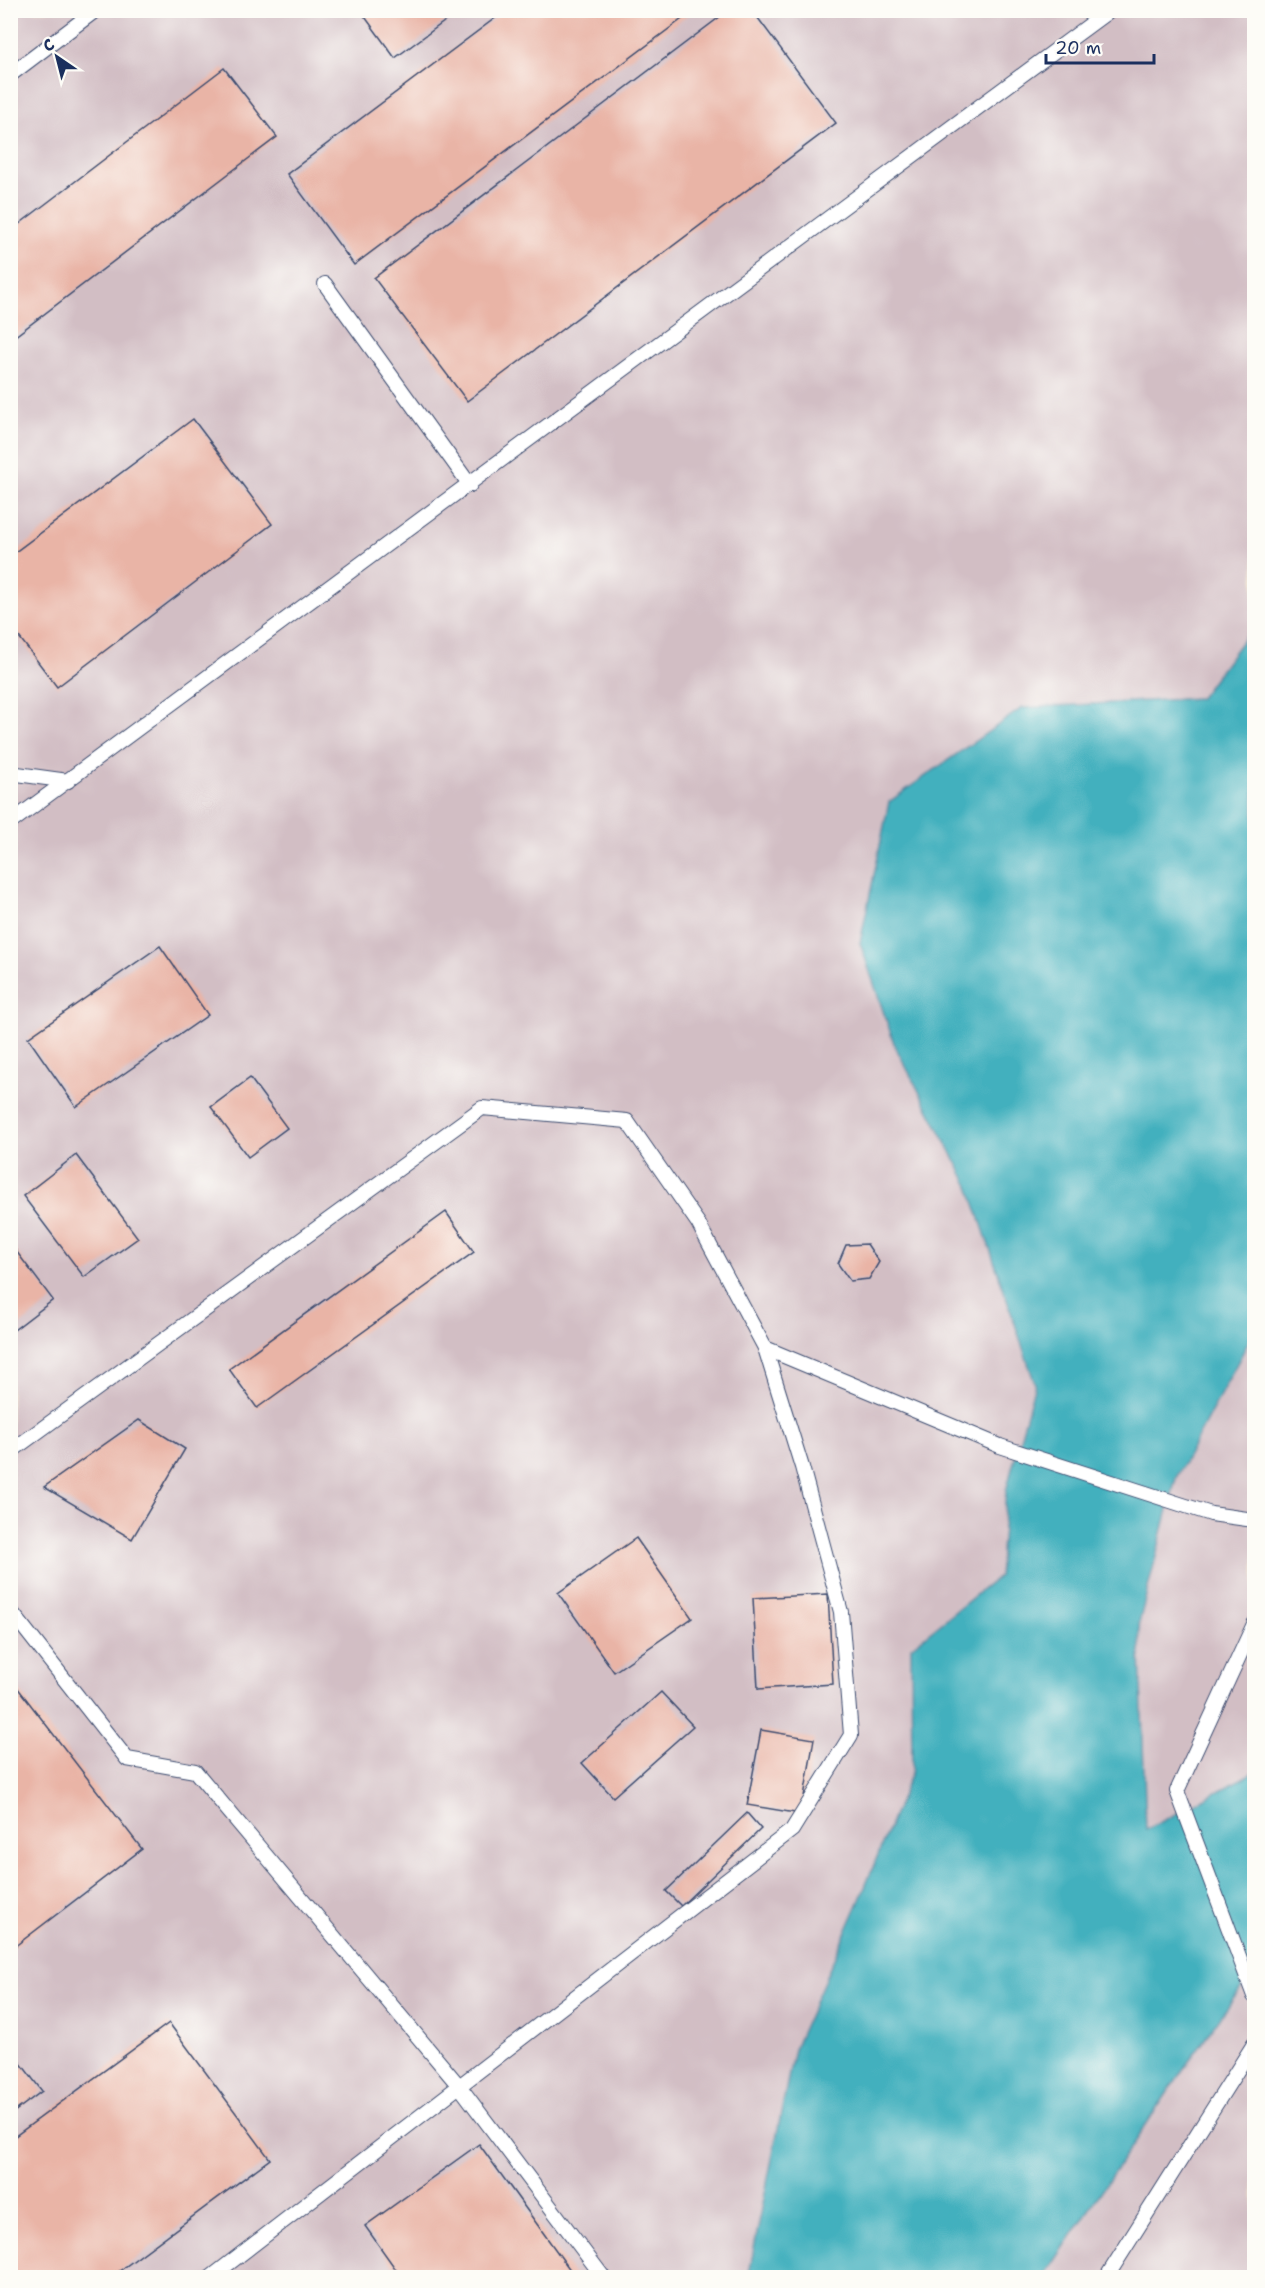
<svg xmlns="http://www.w3.org/2000/svg" width="1265" height="2288" viewBox="0 0 1265 2288" font-family="'Shantell Sans',sans-serif">
<rect width="100%" height="100%" fill="#fdfcf7"/>
<filter id="ink" filterUnits="userSpaceOnUse"><feTurbulence type="fractalNoise" baseFrequency=".0167" numOctaves="2"/><feDisplacementMap in="SourceGraphic" scale="12" xChannelSelector="R" yChannelSelector="G"/><feConvolveMatrix kernelMatrix="1 2 1 2 8 2 1 2 1" color-interpolation-filters="sRGB"/></filter>
<filter id="wash" filterUnits="userSpaceOnUse"><feTurbulence type="fractalNoise" baseFrequency=".008" numOctaves="4" result="noise"/><feDisplacementMap in="SourceGraphic" scale="24" xChannelSelector="R" yChannelSelector="G"/><feGaussianBlur stdDeviation="1.35" result="paint"/><feColorMatrix in="noise" values="0 0 0 0 0 0 0 0 0 0 0 0 0 0 0 0 0 1.4 0 .05"/><feComposite in="paint" operator="in"/></filter>
<g filter="url(#wash)">
<rect width="100%" height="100%" fill="#f2e3c6"/>
<rect fill="#d2bec4" x="11" y="11" width="1243" height="2266"/>
<path fill="#42b0be" stroke="#2e708e" stroke-width="1.5" d="M1254,625V1334L1250,1339L1176,1478L1139,1623L1146,1830L1254,1772V1970L1182,2071L1044,2277L748,2278L794,2049L859,1902L912,1770L911,1647L999,1576L1006,1491L1035,1384L969,1186L895,1046L860,943L889,802L1022,708L1200,698Z"/>
<g id="blocks">
<g fill="#e9b4a6">
<path d="M360,10H460L395,58Z"/>
<path d="M506,10H694L354,265L287,174Z"/>
<path d="M729,10H752L836,123L467,401L374,278Z"/>
<path d="M224,68L277,137L10,340V231Z"/>
<path d="M193,419L272,524L57,687L10,625V556Z"/>
<path d="M160,946L208,1015L76,1107L28,1038Z"/>
<path d="M250,1078L287,1128L248,1157L211,1107Z"/>
<path d="M76,1155L138,1238L84,1277L23,1196Z"/>
<path d="M446,1212L474,1252L257,1408L229,1369Z"/>
<path d="M867,1244L879,1262L869,1279L850,1281L838,1264L846,1245Z"/>
<path d="M13,1247L53,1300L10,1333V1249Z"/>
<path d="M139,1420L185,1449L132,1539L44,1487Z"/>
<path d="M636,1538L692,1618L614,1672L558,1593Z"/>
<path d="M828,1594L833,1684L758,1689L753,1598Z"/>
<path d="M10,1678L142,1849L10,1950Z"/>
<path d="M661,1692L693,1726L613,1797L582,1763Z"/>
<path d="M761,1730L814,1739L801,1814L747,1805Z"/>
<path d="M747,1813L761,1829L681,1906L666,1891Z"/>
<path d="M169,2023L270,2159L110,2278H10V2140Z"/>
<path d="M10,2049L42,2091L10,2115Z"/>
<path d="M479,2144L576,2278H402L365,2226Z"/>
</g>
</g>
</g>
<g filter="url(#ink)">
<use href="#blocks" fill-opacity="0" stroke="#3b4a6e" stroke-width="1.5"/>
<g fill="none" stroke-linecap="round" stroke-linejoin="round">
<g stroke="#3b4a6e" stroke-width="16">
<g id="service">
<path d="M10,75L96,10"/>
<path d="M325,284L470,485"/>
<path d="M10,773L68,781"/>
<path d="M10,823L1110,10"/>
<path d="M765,1348L1000,1446L1211,1514L1254,1520"/>
<path d="M10,1452L482,1108L627,1121L698,1223L765,1348L802,1467L841,1612L851,1735L792,1830L210,2278"/>
<path d="M10,1610L127,1759L195,1771L460,2087L604,2278"/>
<path d="M1254,1624L1177,1791L1254,1996"/>
<path d="M1106,2278L1254,2044"/>
</g>
</g>
<use href="#service" stroke="#fff" stroke-width="14"/>
</g>
</g>
<rect width="1265" height="2288" fill="none" stroke="#fdfcf7" stroke-width="36"/>
<g transform="translate(57 57) rotate(325)" stroke="#fdfcf7" stroke-width="4.5" paint-order="stroke">
<path d="M0-4.5L10 22L0 15L-10 22Z" fill="#1b2f5e"/>
<text y="-9" font-size="16" font-weight="bold" text-anchor="middle" fill="#1b2f5e">С</text>
</g>
<path d="M1046 54v9h108v-9" fill="none" stroke="#1b2f5e" stroke-width="3"/>
<text x="1055" y="54" font-size="18" fill="#1b2f5e" stroke="#fdfcf7" stroke-width="4.5" paint-order="stroke">20 m</text>
</svg>
